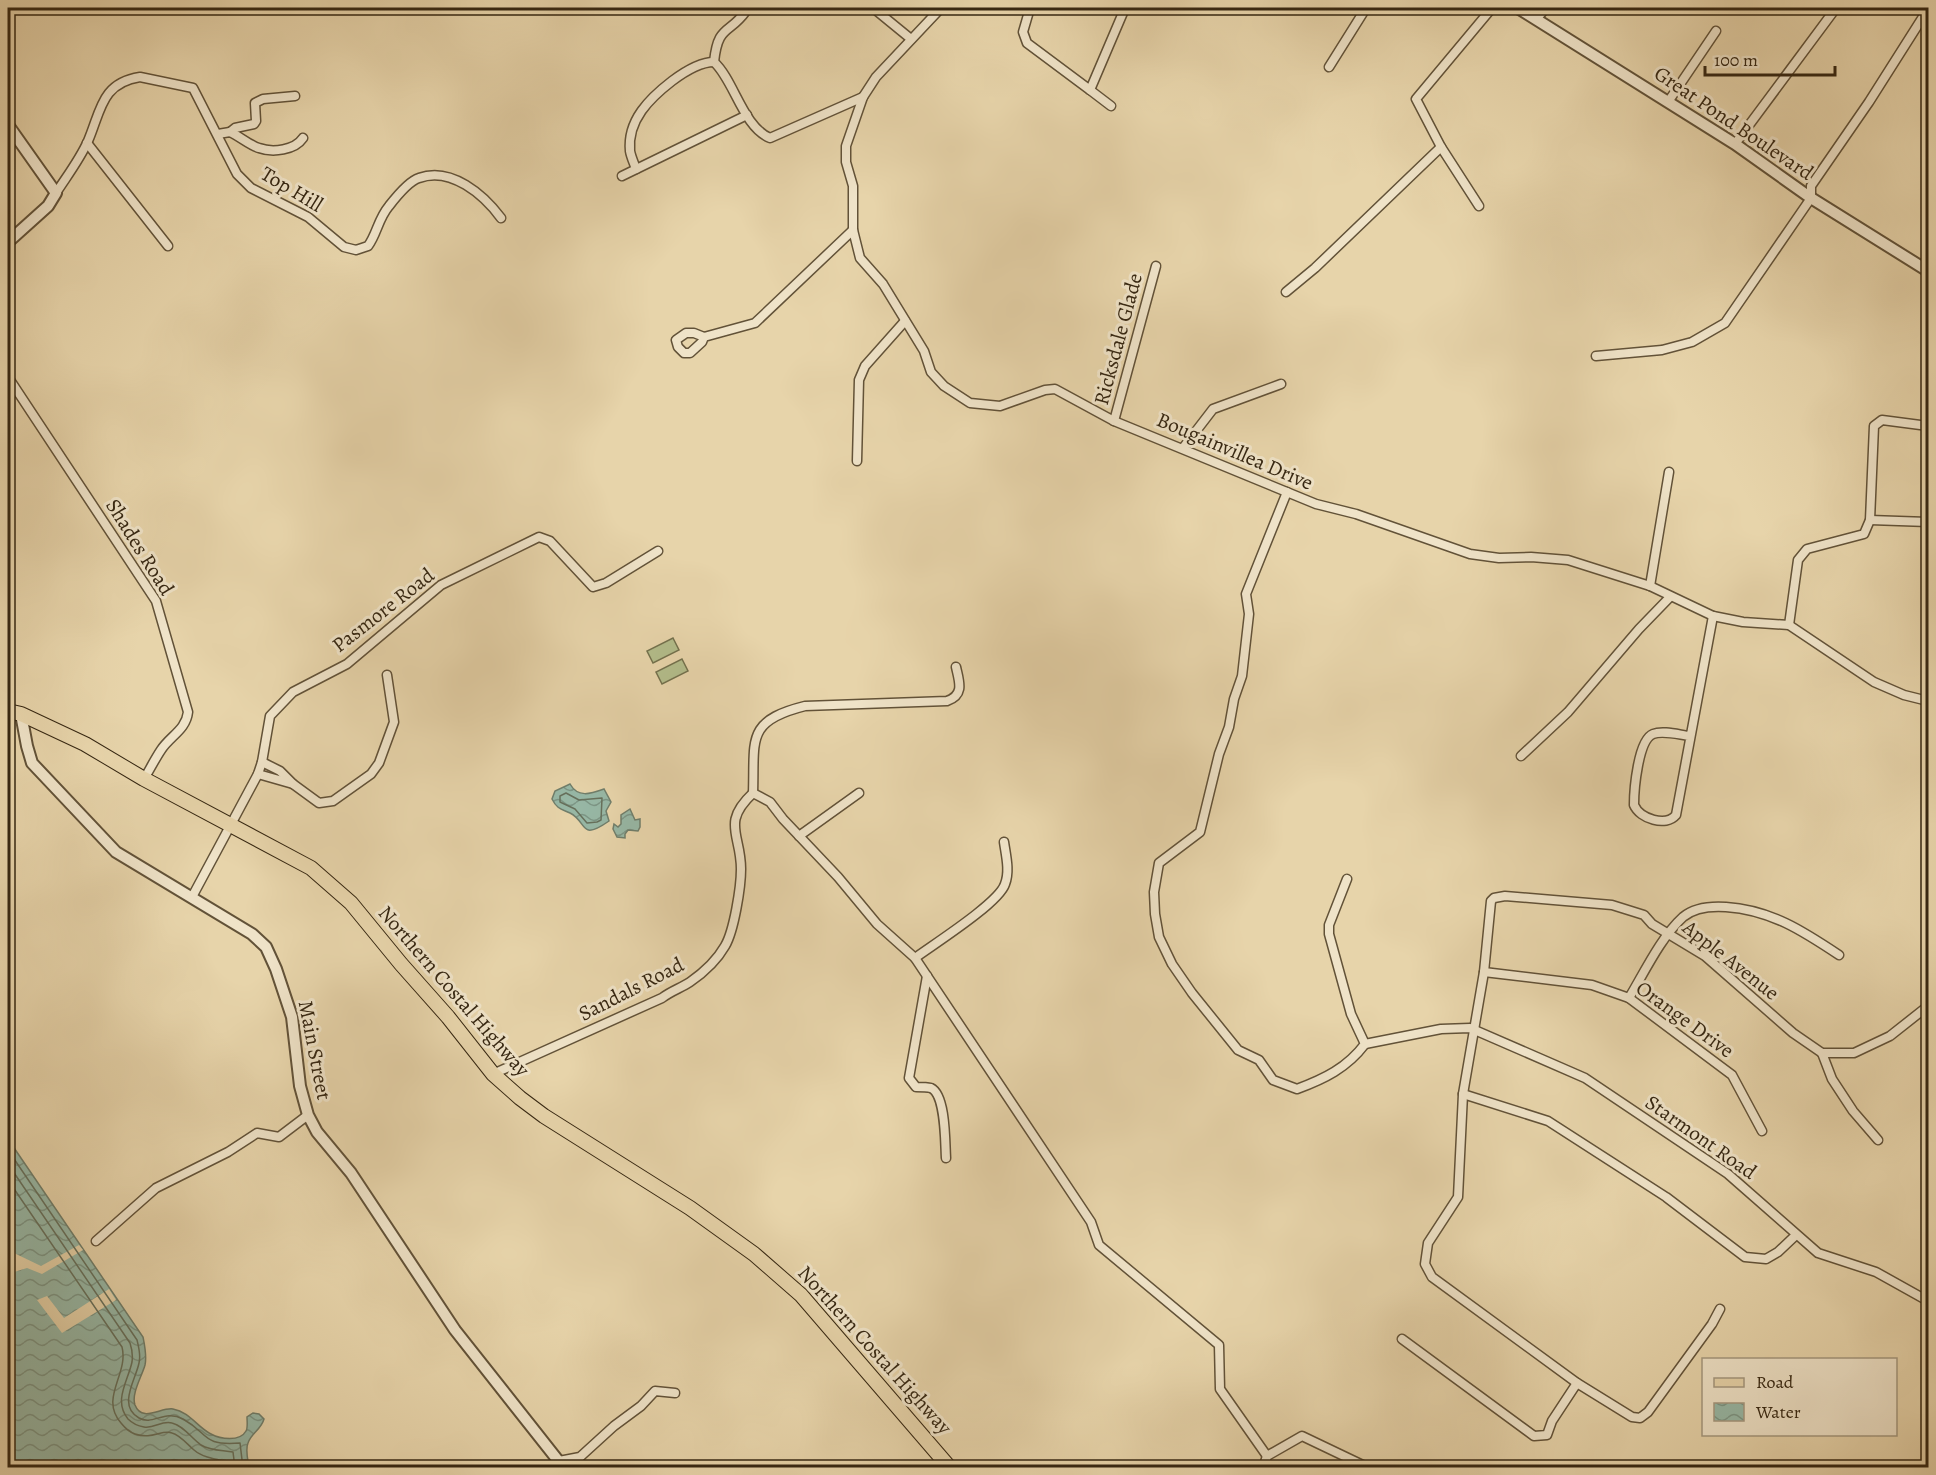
<svg xmlns="http://www.w3.org/2000/svg" width="1936" height="1475" viewBox="0 0 1936 1475" font-family="Alegreya,serif">
<defs>
<pattern id="water-waves" width="16" height="10" patternUnits="userSpaceOnUse" patternTransform="scale(1.5)"><rect width="16" height="10" fill="#97b8a6"/><path d="M0 5q4-4 8 0t8 0" fill="none" stroke="#7c9686"/></pattern>
</defs>
<rect width="100%" height="100%" fill="#e7d4aa"/>
<filter id="stains"><feTurbulence type="fractalNoise" baseFrequency=".00333" numOctaves="4"/><feColorMatrix values="0 0 0 0 .2 0 0 0 0 .09 0 0 0 0 .02 0 0 0 .5 -.17"/></filter>
<radialGradient id="worn" r=".72"><stop offset=".6" stop-color="#630" stop-opacity="0"/><stop offset="1" stop-color="#630" stop-opacity=".3"/></radialGradient>
<g fill="#b3bd8b" stroke="#74724e" stroke-width="1.5">
<path d="M673,638L679,650L653,663L647,651Z"/>
<path d="M682,659L688,671L662,684L656,672Z"/>
</g>
<g fill="url(#water-waves)" stroke="#707e6b" stroke-width="1.5">
<path d="M570,784C578,798 590,794 604,789L611,802L606,811L609,821C579,842 588,822 570,813C561,809 557,809 552,799L555,791Z"/>
<path d="M630,809L635,820L640,819V827L638,831L628,830L625,834V838L617,837L613,829L614,824L618,827L621,824V815Z"/>
<path d="M8,1139L143,1337C145,1347 147,1356 145,1365C142,1376 131,1394 135,1405C142,1423 161,1407 173,1409C190,1412 197,1427 211,1434C220,1439 240,1442 246,1431C248,1428 247,1421 247,1417L253,1413L259,1414L264,1419C261,1430 251,1433 248,1443C245,1450 248,1460 249,1467H8Z"/>
</g>
<g fill="#e7d4aa">
<path d="M8,1244L14,1253L41,1266L79,1245L83,1250L42,1274L27,1268L11,1273L8,1269Z"/>
<path d="M109,1289L116,1300L62,1333L37,1300L47,1296L64,1318Z"/>
</g>
<g fill="none" stroke-linecap="round" stroke-linejoin="round">
<g stroke="#66705c" stroke-width="1.5">
<path d="M566,793L579,800L602,798L601,820L597,822L587,823L575,809L560,802V796Z"/>
<path d="M8,1150L137,1340C139,1348 141,1355 139,1363C136,1379 117,1406 139,1418C153,1426 164,1409 183,1419C210,1434 201,1446 240,1443L243,1468"/>
<path d="M8,1164L130,1343C132,1349 133,1355 132,1362C128,1381 113,1401 128,1419C133,1424 138,1426 144,1427C154,1429 162,1420 172,1423C184,1426 191,1438 201,1445C211,1451 222,1450 233,1452L235,1468"/>
<path d="M8,1180L122,1347C129,1374 99,1398 121,1423C125,1428 129,1432 135,1434C152,1440 162,1429 172,1433C180,1435 187,1444 194,1450C202,1457 214,1459 224,1461L226,1468"/>
</g>
<g stroke="#625238" stroke-width="11">
<g id="minor">
<path d="M876,8L878,12L911,39"/>
<path d="M941,8L876,77L863,97L846,146V162L853,186V230L860,258L883,284L924,351L931,372L944,386L970,403L1000,406L1045,390L1055,389L1114,421L1316,504L1356,514L1470,554L1499,558L1531,557L1568,560L1650,586L1713,616L1743,622L1789,625L1874,682L1904,695L1928,701"/>
<path d="M1030,8L1023,32L1027,43L1090,90L1125,8"/>
<path d="M1536,19L1546,8"/>
<path d="M714,62C734,80 743,127 770,138L863,97"/>
<path d="M714,62C718,24 729,35 746,11"/>
<path d="M1329,67L1366,8"/>
<path d="M1090,90L1111,106"/>
<path d="M1668,102L1716,31"/>
<path d="M230,132L235,128L254,124L256,121L255,103L263,99L295,96"/>
<path d="M218,134L230,132C239,136 251,146 259,148C273,153 295,150 303,138"/>
<path d="M87,143L168,246"/>
<path d="M1735,144L1836,8"/>
<path d="M636,169C634,163 631,157 630,151C627,120 650,98 672,81C684,72 699,62 714,62"/>
<path d="M622,176L747,115"/>
<path d="M56,193C67,176 80,159 88,141C101,111 101,83 140,77L193,88L237,174L251,188L308,217L344,247L356,250L368,246C377,234 378,219 389,206C396,197 409,181 419,178C451,166 484,195 501,218"/>
<path d="M1479,206L1441,147L1416,99L1492,8"/>
<path d="M1286,292L1315,268L1441,147"/>
<path d="M704,337L702,342L690,353H684L678,347L676,340L686,333H694L704,337L755,323L853,230"/>
<path d="M1596,356L1662,350L1692,342L1725,323L1811,198V186L1869,102L1928,9"/>
<path d="M8,377L156,601L188,712C186,730 170,736 161,750C155,759 150,769 144,779"/>
<path d="M1114,421L1156,266"/>
<path d="M1183,448L1213,409L1281,384"/>
<path d="M857,461L859,380L865,366L905,321"/>
<path d="M1287,492L1246,594L1249,614L1242,676L1234,699L1229,727L1219,754L1200,832L1159,863L1154,892L1155,914L1159,937L1172,964L1192,993L1238,1050L1259,1060L1273,1080L1297,1089C1324,1079 1347,1068 1365,1044L1351,1014L1329,934V925L1347,879"/>
<path d="M1870,520L1928,522"/>
<path d="M1650,586L1669,472"/>
<path d="M1789,625L1798,560L1807,549L1864,534L1870,520L1874,426L1882,420L1928,426"/>
<path d="M1690,736C1680,735 1663,730 1653,734C1638,740 1634,790 1634,805C1640,819 1666,827 1676,815L1713,616"/>
<path d="M1521,756L1568,712L1639,629L1670,597"/>
<path d="M262,762L280,771L293,784"/>
<path d="M258,774L293,784L319,803L333,801L371,774L379,763L394,722L387,675"/>
<path d="M753,793C755,740 745,721 805,706L947,701C965,695 959,681 956,667"/>
<path d="M799,836L859,793"/>
<path d="M192,897L258,774L262,762L270,716L293,692L347,664L441,585L539,537L550,541L593,587L606,583L658,551"/>
<path d="M915,958C934,944 999,903 1005,884C1010,871 1006,856 1004,842"/>
<path d="M1484,972L1592,985L1629,998L1732,1075L1762,1131"/>
<path d="M927,976L909,1078L916,1087C920,1087 927,1087 931,1088C946,1095 945,1143 946,1158"/>
<path d="M1629,998C1644,973 1661,937 1683,917C1695,907 1711,906 1726,907C1771,910 1803,931 1839,955"/>
<path d="M1365,1044L1441,1029L1470,1028L1585,1078L1728,1174L1818,1253L1876,1272L1928,1301"/>
<path d="M1822,1053L1832,1079L1853,1111L1878,1140"/>
<path d="M493,1074L662,998C671,991 681,988 690,982C703,973 717,960 725,946C734,931 741,887 741,869C741,834 721,823 753,793L770,802L783,819L838,877L877,924L915,958L1091,1222L1099,1245L1219,1345L1220,1389L1267,1456"/>
<path d="M1463,1094L1548,1121L1666,1197L1745,1257L1766,1259L1778,1252L1796,1235"/>
<path d="M96,1241L156,1188L228,1152L257,1133L279,1137L308,1115"/>
<path d="M1720,1309L1712,1324L1648,1412L1640,1418L1632,1417L1577,1383L1432,1277L1425,1264L1428,1243L1458,1197L1463,1094L1484,972L1491,901L1494,898L1505,896L1612,905L1644,915L1652,924L1705,956L1793,1033L1822,1053H1854L1890,1036L1928,1006"/>
<path d="M1402,1339L1534,1436L1547,1435L1552,1421L1577,1383"/>
<path d="M559,1461L580,1457L614,1426L641,1406L655,1391L675,1393"/>
<path d="M1263,1468L1267,1456L1302,1436L1369,1468"/>
</g>
</g>
<g stroke="#625238" stroke-width="14">
<g id="tertiary">
<path d="M1518,8L1735,144L1811,198L1928,271"/>
<path d="M8,125L56,193L48,206L8,242"/>
<path d="M21,714L27,746L32,763L116,852L252,934L266,947L276,969L292,1017L300,1086L308,1115L317,1132L351,1173L455,1330L564,1468"/>
</g>
</g>
<g stroke="#362712" stroke-width="16">
<path id="primary" d="M8,711L21,714L85,744L144,779L311,868L351,903L401,964L448,1017L493,1074L520,1098L544,1116L690,1208L754,1254L801,1295L950,1468"/>
</g>
<use href="#minor" stroke="#efe3c8" stroke-width="8"/>
<use href="#tertiary" stroke="#efe3c8" stroke-width="10"/>
<use href="#primary" stroke="#e7d4aa" stroke-width="14"/>
</g>
<g text-anchor="middle" dominant-baseline="central" stroke-width="6" stroke-linejoin="round" paint-order="stroke">
<g font-size="21" fill="#362712" stroke="#efe3c8">
<text transform="translate(1734 123) rotate(34)">Great Pond Boulevard</text>
<text transform="translate(292 189) rotate(31)">Top Hill</text>
<text transform="translate(1118 339) rotate(-75)">Ricksdale Glade</text>
<text transform="translate(1235 451) rotate(23)">Bougainvillea Drive</text>
<text transform="translate(140 547) rotate(58)">Shades Road</text>
<text transform="translate(383 610) rotate(-38)">Pasmore Road</text>
<text transform="translate(1731 960) rotate(38)">Apple Avenue</text>
<text transform="translate(631 989) rotate(-27)">Sandals Road</text>
<text transform="translate(454 991) rotate(49)">Northern Costal Highway</text>
<text transform="translate(1685 1019) rotate(36)">Orange Drive</text>
<text transform="translate(315 1050) rotate(79)">Main Street</text>
<text transform="translate(1701 1137) rotate(35)">Starmont Road</text>
<text transform="translate(875 1350) rotate(48)">Northern Costal Highway</text>
</g>
</g>
<rect width="1936" height="1475" fill="none" stroke="#e7d4aa" stroke-width="30"/>
<rect x="9" y="9" width="1918" height="1457" fill="none" stroke="#362712" stroke-width="3"/>
<rect x="15" y="15" width="1906" height="1445" fill="none" stroke="#362712" stroke-width="1.5"/>
<rect x="1702" y="1358" width="195" height="78" fill="#efe3c8" stroke="#a5987f" stroke-width="1.5"/>
<rect x="1714" y="1378" width="30" height="9" fill="#e7d4aa" stroke="#a5987f" stroke-width="1.5"/>
<text x="1756" y="1388" font-size="18" fill="#362712">Road</text>
<rect x="1714" y="1403" width="30" height="18" fill="url(#water-waves)" stroke="#a5987f" stroke-width="1.5"/>
<text x="1756" y="1418" font-size="18" fill="#362712">Water</text>
<path d="M1705 66v9h130v-9" fill="none" stroke="#362712" stroke-width="3"/>
<text x="1714" y="66" font-size="18" fill="#362712" stroke="#efe3c8" stroke-width="4.5" paint-order="stroke">100 m</text>
<rect width="100%" height="100%" filter="url(#stains)"/>
<rect width="100%" height="100%" fill="url(#worn)"/>
</svg>
